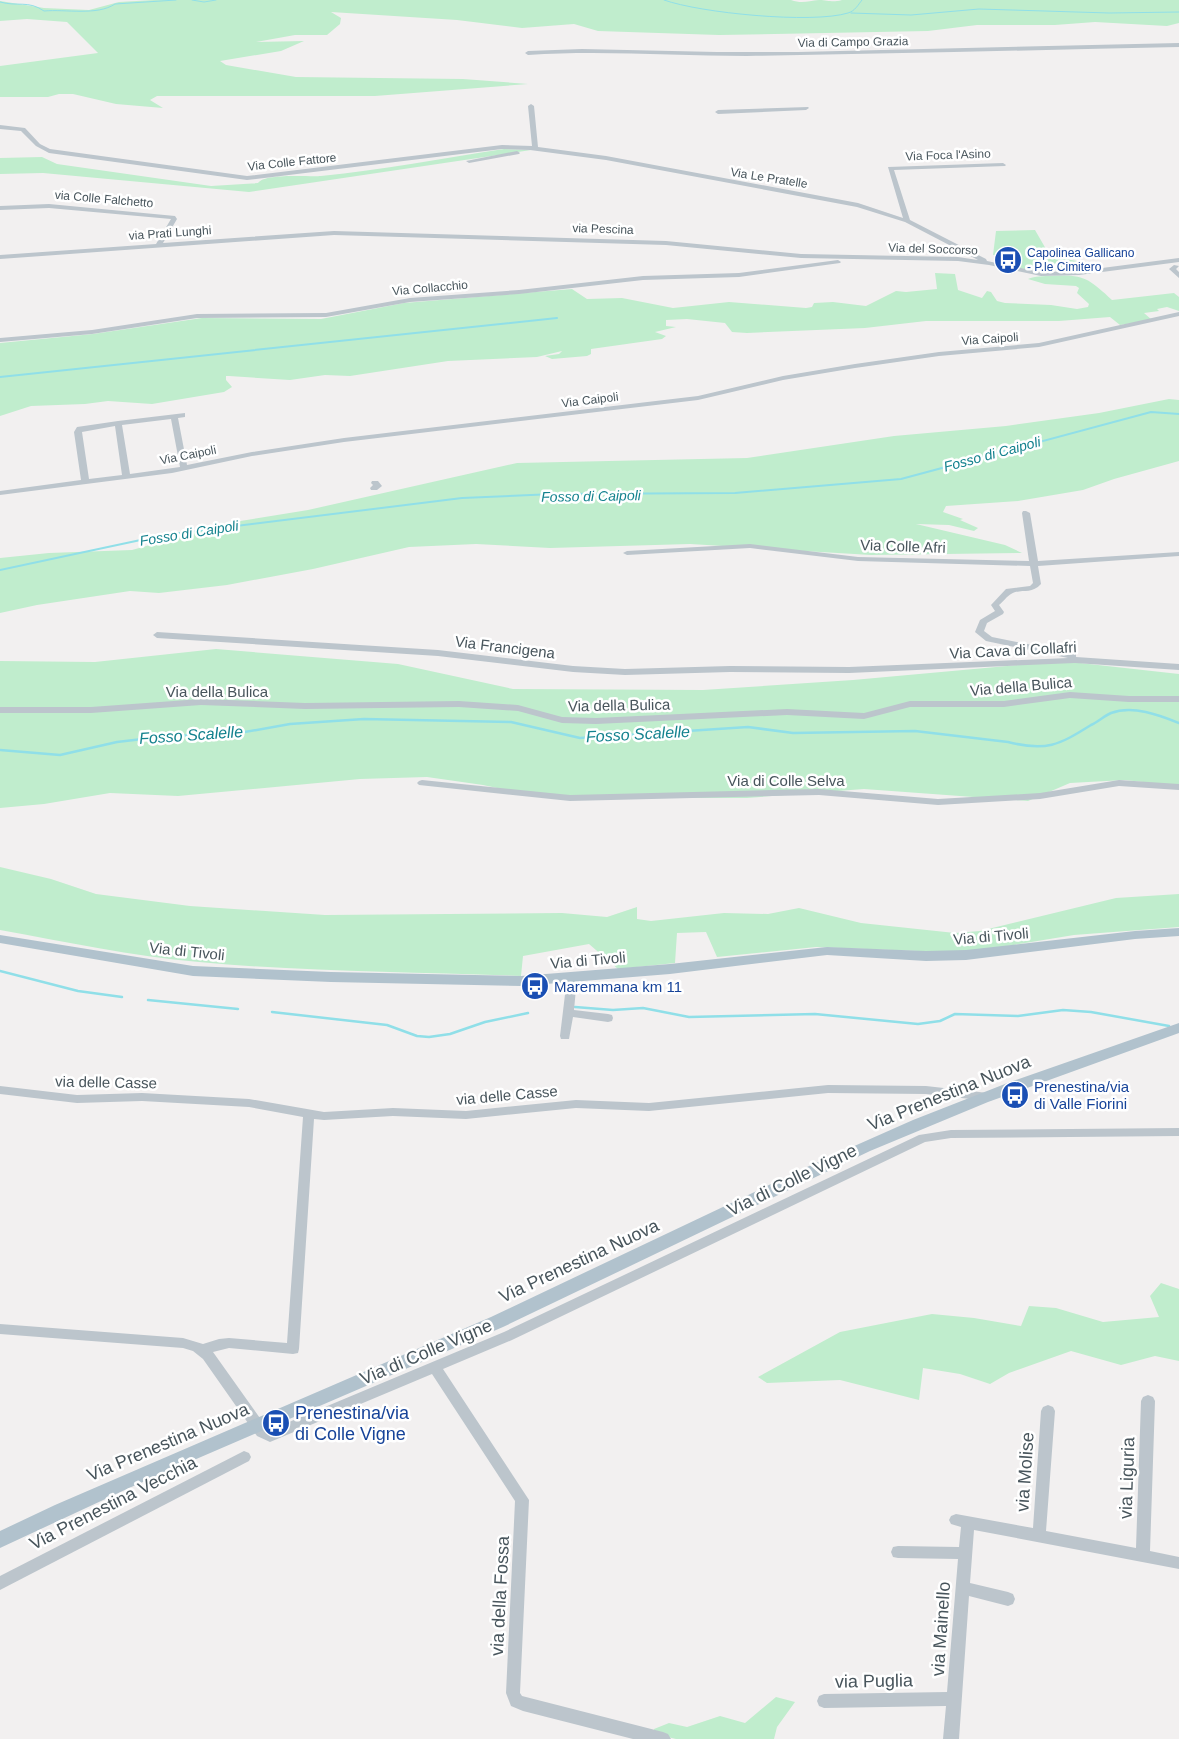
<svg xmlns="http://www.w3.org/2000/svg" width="1179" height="1739" viewBox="0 0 1179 1739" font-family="Helvetica,sans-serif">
<rect width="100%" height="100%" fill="#f2f0f0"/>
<g fill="#c0edcd">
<path d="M154,0H791C802,4 808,1 819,0C829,0 831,3 842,0H1179V23L1167,26L1095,22L1055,25H977L928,31L719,35L598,31L574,24L522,28L457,20L331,12L341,18L340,24L327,35H295L256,42L304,41L281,51L220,61L226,65L296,77L463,79L528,84L375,96H157L150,100L163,108L116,104L73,94H59L48,97H0V66L98,53L67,22L27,19L0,21V1L44,8L89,10L119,2Z"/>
<path d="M504,149L531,150L249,192L43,173L0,174V158L42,157L57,164L211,186L258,183C265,173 308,177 321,176C382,170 443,158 504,149Z"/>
<path d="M1035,230L1050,256L1103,266L1102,269L1030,270L1019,268V258L993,255L996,231Z"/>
<path d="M935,273L955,274L958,290L982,298L987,291L991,292L997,301L1005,303L1051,305L1077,309L1088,307L1089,304L1077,293L1079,288L1076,286L1045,284L1028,279C1035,276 1044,276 1052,276C1084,274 1089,279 1112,300L1174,293L1179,297V311L1167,307L1157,309L1159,311L1144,313L1152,320L1120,325L1110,317L1059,321H926L865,328L747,333L732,332L725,323L687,319L666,320V326L676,327L655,332L666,336L662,339L591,349V354L587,356L552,359L545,356L559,354L562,351L537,357L448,361L350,376L325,375L290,380L229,376H226V380L232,387L224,392L152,404L108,401L85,404L31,406L0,416V343L93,334L202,318L321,319L404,303L572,289L587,299L622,298L673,308L729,302L806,308L812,307L814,303L833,302L866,306L896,291L906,292L937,289Z"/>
<path d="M1169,399L1179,400V461L1114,479L1083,490L1018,501L946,506L943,512L963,519L960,520L978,528L974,531L949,525L916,524L1005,545L1022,553L871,555L690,544L550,548L476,544L409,547L313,569L227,585L159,593L130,591L37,605L0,613V558L49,553L132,550L228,523L308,510L517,463L747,458L894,436L1006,426L1099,413Z"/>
<path d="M216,649L398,664L513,689L703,690L853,680L1062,661L1179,674V786L1125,780L1070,783L1028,801L864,789L747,798H662L526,794L483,785L427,777L360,779L178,796L110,793L44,804L0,808V661L95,662Z"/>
<path d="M0,867L51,879L96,894L190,906L325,915L562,913L607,917L637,907V919L651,921L724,913L768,914L799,908L861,923L955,933L980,931L1116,898L1179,894V927L1074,935L989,949L945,952L816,947L717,957L706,932L677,933L675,963L618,969L589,944L523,956L521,976C414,972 306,972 199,962C132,956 66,942 0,930Z"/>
<path d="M1161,1283L1179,1289V1361L1155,1356L1121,1365L1071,1351L1009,1373L990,1384L960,1374L923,1368L919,1400L840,1380L767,1383L758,1377L840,1332L932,1314L974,1318L1021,1326L1029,1306L1056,1308L1103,1322L1159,1317L1150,1296Z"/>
<path d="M776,1697L795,1702L777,1727L774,1739H676L655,1734L654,1729L669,1723L687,1727L720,1716L745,1723Z"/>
</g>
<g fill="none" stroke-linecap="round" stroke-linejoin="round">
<g stroke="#90dfe8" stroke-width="1">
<path d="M192,0L204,2L216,0"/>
<path d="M664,0C700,13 812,24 848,13C855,11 858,5 862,0"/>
<path d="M0,2C18,7 28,0 44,11C66,9 97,16 115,4L176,0"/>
<path d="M851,13L911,15L979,9L1109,13L1179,12"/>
</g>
<g stroke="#90dfe8" stroke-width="2">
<path d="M0,377L557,318"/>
<path d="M0,570L164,535L462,498L554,494L735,493L901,479L1151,412L1179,414"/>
</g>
<g stroke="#90dfe8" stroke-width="2.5">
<path d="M0,750L60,755L117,742L177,735L217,737L290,724L364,719L511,722L580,738L748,727L793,733L915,731L1008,742C1046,752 1059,745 1091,725C1098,722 1104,716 1111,713C1133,705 1159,715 1179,723"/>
<path d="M0,971L78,991L122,997"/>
<path d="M148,1000L238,1009"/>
<path d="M575,1007L613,1010L643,1008L689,1017L815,1014L918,1024L940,1021L955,1014L1018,1016L1063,1010L1091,1012L1169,1026"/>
<path d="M272,1012L387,1025L417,1036L429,1037L450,1034L485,1022L528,1013"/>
</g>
<g fill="#bcc5cc" fill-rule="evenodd">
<path d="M1179,43V47C1035,50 891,54 747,56C674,56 601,50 528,55L525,53L528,51L582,49L717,52H798Z"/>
<path d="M531,104L534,106L538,147L606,156L858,203L903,218L888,167L1003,163L1006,165L1005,166L894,170L910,220L986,259L987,261L1041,272L1079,271L1179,258V262L1079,275L1041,276L989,265L958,261L801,258L666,245L334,235L0,259V255L156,244L171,219L49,208L0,210V206L49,204L175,216L177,219L163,243L334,231L666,241L801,254L958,257L978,260L905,222L857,207L606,160L530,150L502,149L247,180L49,153L36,146L21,131L0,129V125L25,128L40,144L50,149L247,176L502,145L532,146L528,106Z"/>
<path d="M808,107L809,108L806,110L718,114L715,112L718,110Z"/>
<path d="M517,151L520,153L519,154L469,163L466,161Z"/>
<path d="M838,260L841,262L840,263L739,277L643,280L519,294L410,302L326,317L197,318L92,334L0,342V338L92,330L197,314L326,313L410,298L519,290L643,276L739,273Z"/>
<path d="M1174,265L1179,266L1176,269L1179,272V278L1169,269Z"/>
<path d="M1179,312V316L1039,347L939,356L855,368L783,380L698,400L344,442L252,456L172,473L0,495V491L81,480L74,432L77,427L118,421L185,413V417L178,418L187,465L252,452L344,438L698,396L783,376L855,364L939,352L1039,343ZM171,419L180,467L130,474L122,425ZM115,426L122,475L89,479L82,432Z"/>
<path d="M372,481H378L382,486L377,490H371L370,488L373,485L371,483Z"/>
<path d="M1023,511H1026L1030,513L1038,561L1179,552V556L1038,566L1041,584C1031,595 1022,588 1011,594C1007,596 1003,602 999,605L1004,612L1003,614L987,623L984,631L992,637L1073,653L1076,654V657L1179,664V670L1075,663L849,673L730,672L625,675L573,672L438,656L157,638L153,635L157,632L438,650L573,666L625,669L730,666L849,667L1068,658L986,641L975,632L980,620L995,611L991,605L1006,589L1030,586L1033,583L1030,566L858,561L750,548L627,555L623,553L627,551L750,544L858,557L1029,561L1022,513Z"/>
<path d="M1070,692L1129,696H1179V702H1129L1070,698L1004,707H910L864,719L787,715L596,724L562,723L518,711L459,707L305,709L201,705L91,713H0V707H91L201,699L305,703L459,701L518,705L562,717L596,718L787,709L864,713L910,701H1004Z"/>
<path d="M422,780L570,795L819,789L938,799L1040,793L1119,780L1179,784V790L1119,786L1040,799L938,805L819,795L570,801L419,785L417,783L419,781Z"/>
<path d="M572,974L576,975L577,978L574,1010L608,1014L612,1015L613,1018L612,1021L608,1022L573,1017L569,1039H561L560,1036L567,978L568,975Z"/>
<path d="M828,1085L926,1086L988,1093L992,1094L994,1097L992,1100L988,1101L926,1094L828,1093L649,1111L576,1108L466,1119L393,1116L324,1120L314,1119L299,1349L298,1353L293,1354L229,1348L213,1352L267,1428L270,1430L504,1332L919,1135L951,1130L1179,1128V1136L951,1138L925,1142L512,1340L443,1369L529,1500L520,1693L522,1696L663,1732L668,1734L671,1739H633L523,1711L511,1706L506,1693L515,1501L432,1374L270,1442L257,1436L203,1359L193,1351L183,1348L0,1334V1324L183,1338L203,1344L219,1339L229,1338L287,1343L303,1117L249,1107L142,1101L77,1103L0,1094V1086L77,1095L142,1093L249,1099L324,1112L393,1108L466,1111L576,1100L649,1103Z"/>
<path d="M1148,1395L1153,1397L1155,1401L1150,1551L1179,1557V1569L974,1530L970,1583L1008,1592L1013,1594L1015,1599L1013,1604L1008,1606L969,1596L959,1739H943L946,1706L824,1708L819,1706L817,1701L819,1696L824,1694L947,1692L958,1559L898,1558L893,1557L891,1552L893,1547L898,1546L959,1547L961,1527L951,1524L949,1520L951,1516L956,1514L1033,1528L1041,1411L1043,1407L1048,1405L1053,1407L1055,1411L1046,1531L1136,1548L1141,1401L1143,1397Z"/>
<path d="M244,1451L249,1453L251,1457L249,1461L0,1590V1576Z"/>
</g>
<g fill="#b1c2cd" fill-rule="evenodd">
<path d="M1179,928V936L1135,939L966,960L926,961L827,955L670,974L521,986L331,982L193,976L0,943V935L193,966L331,972L521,976L670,964L827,947L926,951L966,950L1135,931Z"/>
<path d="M1179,1023V1033L988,1102L870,1151L503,1327L129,1488L0,1548V1531L55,1505L491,1317L807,1167L913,1120L1010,1082Z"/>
</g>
</g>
<defs>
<g id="bus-disc" transform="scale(1.4375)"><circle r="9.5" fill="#1a4fb4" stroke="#fff"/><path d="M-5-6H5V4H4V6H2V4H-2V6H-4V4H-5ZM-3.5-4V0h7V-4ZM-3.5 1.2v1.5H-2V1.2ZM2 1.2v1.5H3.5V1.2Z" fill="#fff"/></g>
</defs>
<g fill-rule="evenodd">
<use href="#bus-disc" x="1008" y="260"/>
<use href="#bus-disc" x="535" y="986"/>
<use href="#bus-disc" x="1015" y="1095"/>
<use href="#bus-disc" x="276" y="1423"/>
</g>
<g text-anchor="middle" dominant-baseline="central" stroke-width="5" stroke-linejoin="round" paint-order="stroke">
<g font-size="12" fill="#48555c" stroke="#fff">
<text transform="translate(853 42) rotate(-1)">Via di Campo Grazia</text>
<text transform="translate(948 155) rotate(-2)">Via Foca l'Asino</text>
<text transform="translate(292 162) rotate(-6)">Via Colle Fattore</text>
<text transform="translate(769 178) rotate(9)">Via Le Pratelle</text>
<text transform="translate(104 199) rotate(5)">via Colle Falchetto</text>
<text transform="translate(603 229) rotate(2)">via Pescina</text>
<text transform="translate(170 233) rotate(-4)">via Prati Lunghi</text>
<text transform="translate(933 249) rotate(2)">Via del Soccorso</text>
<text transform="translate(430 288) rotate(-5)">Via Collacchio</text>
<text transform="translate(990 339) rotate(-4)">Via Caipoli</text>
<text transform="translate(590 400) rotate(-7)">Via Caipoli</text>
<text transform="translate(188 455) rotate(-11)">Via Caipoli</text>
</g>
<g font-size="12" fill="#164399" stroke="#fff" text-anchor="start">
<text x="1027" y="253">Capolinea Gallicano<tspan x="1027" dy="14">- P.le Cimitero</tspan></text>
</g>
<g font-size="14" font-style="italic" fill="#14828e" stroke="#fff">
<text transform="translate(992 454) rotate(-15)">Fosso di Caipoli</text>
<text transform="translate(591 496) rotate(-1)">Fosso di Caipoli</text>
<text transform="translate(189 533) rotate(-9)">Fosso di Caipoli</text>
</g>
<g font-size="15" fill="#48555c" stroke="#fff">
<text transform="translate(903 546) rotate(2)">Via Colle Afri</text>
<text transform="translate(505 647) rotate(7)">Via Francigena</text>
<text transform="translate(1013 650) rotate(-3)">Via Cava di Collafri</text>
<text transform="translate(1021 686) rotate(-5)">Via della Bulica</text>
<text x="217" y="691">Via della Bulica</text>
<text transform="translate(619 705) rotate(-1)">Via della Bulica</text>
<text x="786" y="780">Via di Colle Selva</text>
<text transform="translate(991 936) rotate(-5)">Via di Tivoli</text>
<text transform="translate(187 951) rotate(6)">Via di Tivoli</text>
<text transform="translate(588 960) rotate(-5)">Via di Tivoli</text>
<text transform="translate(106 1082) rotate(1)">via delle Casse</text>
<text transform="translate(507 1095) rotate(-5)">via delle Casse</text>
</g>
<g font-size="15" fill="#164399" stroke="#fff" text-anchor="start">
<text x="554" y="986">Maremmana km 11</text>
<text x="1034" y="1086">Prenestina/via<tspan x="1034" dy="17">di Valle Fiorini</tspan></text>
</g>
<g font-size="16" font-style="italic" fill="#14828e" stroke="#fff">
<text transform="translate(638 734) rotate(-3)">Fosso Scalelle</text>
<text transform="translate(191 735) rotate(-4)">Fosso Scalelle</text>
</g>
<g font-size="18" fill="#48555c" stroke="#fff">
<text transform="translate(949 1093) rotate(-22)">Via Prenestina Nuova</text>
<text transform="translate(792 1180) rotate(-26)">Via di Colle Vigne</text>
<text transform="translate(579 1261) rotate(-25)">Via Prenestina Nuova</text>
<text transform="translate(426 1352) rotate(-23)">Via di Colle Vigne</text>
<text transform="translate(168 1442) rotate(-23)">Via Prenestina Nuova</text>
<text transform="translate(1025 1472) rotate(-86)">via Molise</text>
<text transform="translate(1127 1478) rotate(-88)">via Liguria</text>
<text transform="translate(113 1503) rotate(-27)">Via Prenestina Vecchia</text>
<text transform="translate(500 1596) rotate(-87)">via della Fossa</text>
<text transform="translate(941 1629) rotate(-86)">via Mainello</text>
<text transform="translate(874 1681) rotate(-1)">via Puglia</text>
</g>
<g font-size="18" fill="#164399" stroke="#fff" text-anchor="start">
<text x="295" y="1413">Prenestina/via<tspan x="295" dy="21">di Colle Vigne</tspan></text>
</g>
</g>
</svg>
